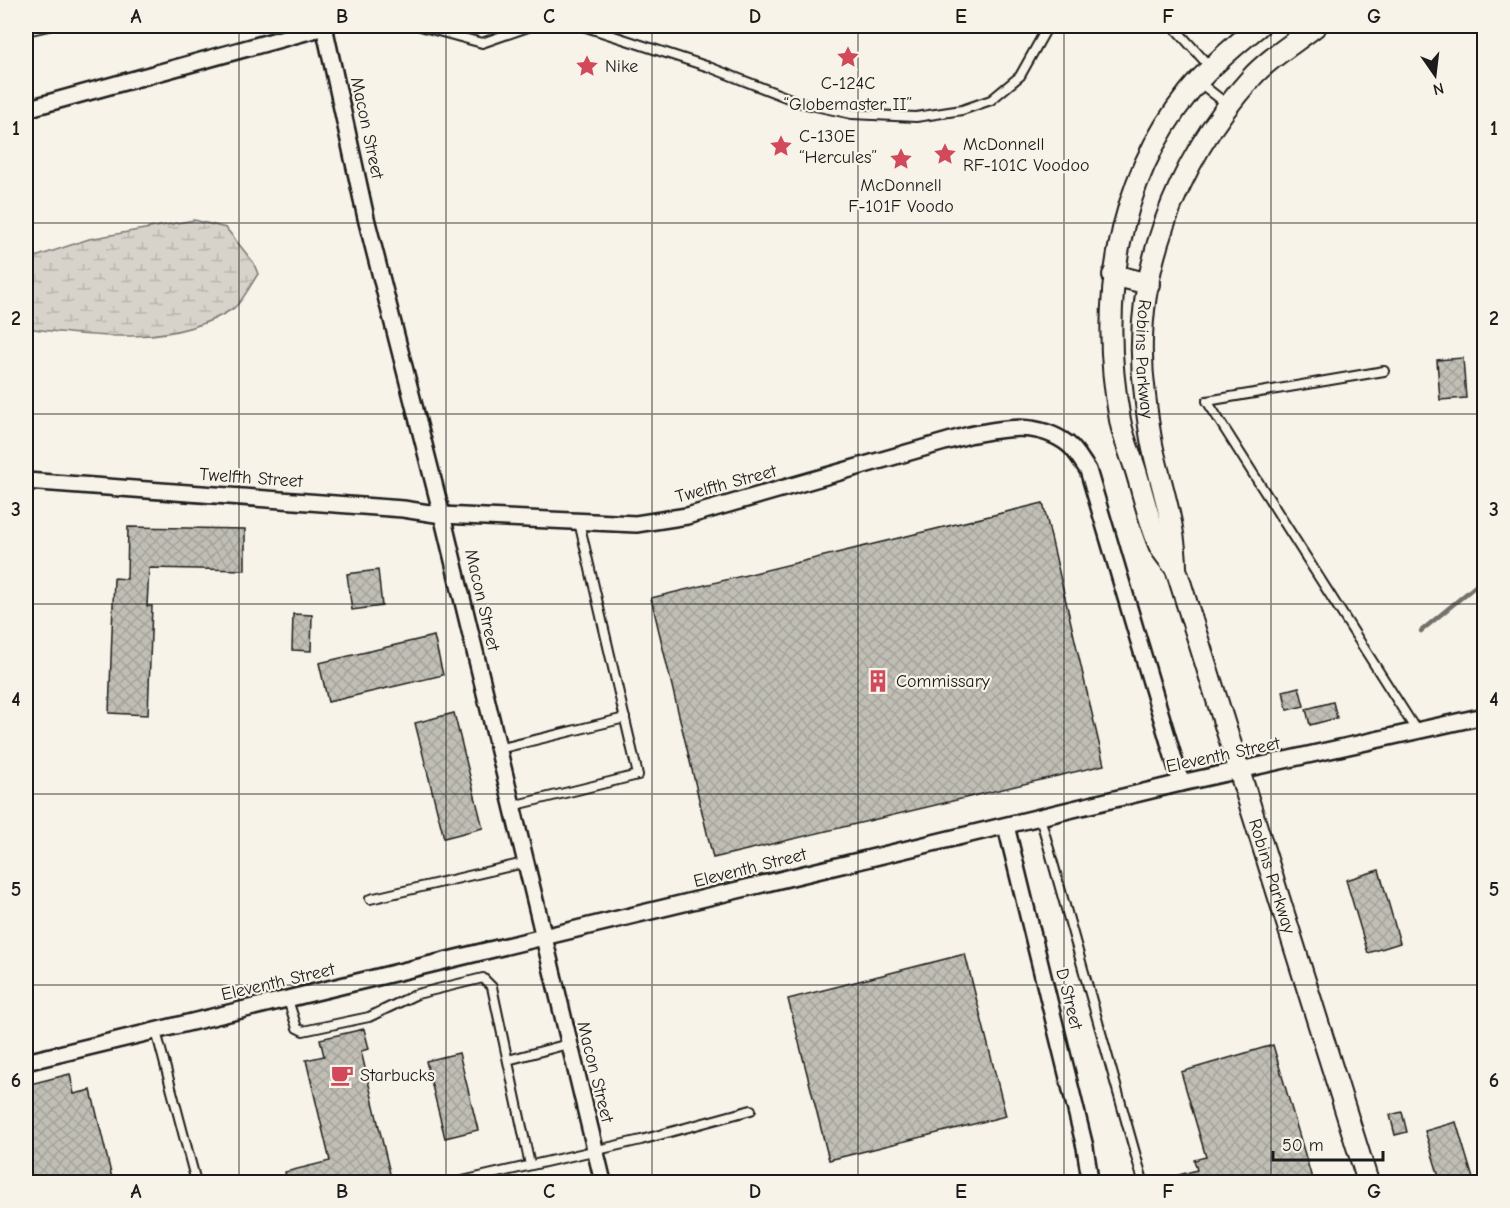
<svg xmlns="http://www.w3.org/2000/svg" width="1510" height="1208" viewBox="0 0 1510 1208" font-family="'Comic Neue',sans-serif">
<defs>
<pattern id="wetland-marsh" width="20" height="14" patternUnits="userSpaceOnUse" patternTransform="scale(1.5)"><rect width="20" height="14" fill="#d7d3cb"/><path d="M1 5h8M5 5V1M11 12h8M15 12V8" fill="none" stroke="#b8b5ae"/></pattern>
<pattern id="building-cross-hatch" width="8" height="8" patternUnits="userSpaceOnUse" patternTransform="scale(1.5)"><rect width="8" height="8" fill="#c0beb5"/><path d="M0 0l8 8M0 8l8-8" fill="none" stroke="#a4a39b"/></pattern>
</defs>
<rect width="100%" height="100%" fill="#f7f3e8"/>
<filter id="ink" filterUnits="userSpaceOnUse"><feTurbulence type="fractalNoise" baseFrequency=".0167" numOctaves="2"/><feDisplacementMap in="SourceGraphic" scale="12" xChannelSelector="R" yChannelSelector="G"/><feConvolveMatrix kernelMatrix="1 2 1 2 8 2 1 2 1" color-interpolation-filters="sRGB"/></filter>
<g filter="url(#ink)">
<path fill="url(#wetland-marsh)" stroke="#7a7874" stroke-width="1.5" d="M194,220L226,228L253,262L258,274C251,284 243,301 234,308C173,348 93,336 26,328V260L89,239Z"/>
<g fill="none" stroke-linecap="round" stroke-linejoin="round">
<path stroke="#72716c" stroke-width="4.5" d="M1421,631L1484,579"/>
</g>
<g fill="url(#building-cross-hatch)" stroke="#1c1c1c" stroke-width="1.5">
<path d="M1463,358L1466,398L1440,400L1437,360Z"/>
<path d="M1043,503L1104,765L713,858L651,598Z"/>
<path d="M128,527L245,529V570L149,568L147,606H152L148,715L109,713L114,578L127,579Z"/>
<path d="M378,570L382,606L352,610L347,574Z"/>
<path d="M293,614L312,615L311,651L292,650Z"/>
<path d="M434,636L443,675L328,702L319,663Z"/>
<path d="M1299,687L1304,706L1287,710L1283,691Z"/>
<path d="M1333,702L1337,718L1310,725L1306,709Z"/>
<path d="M454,713L483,828L444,838L415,723Z"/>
<path d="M1379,870L1400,943L1368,953L1346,880Z"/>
<path d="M965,954L1006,1116L829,1160L788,999Z"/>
<path d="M364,1029L369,1049L361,1051L392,1182H287L285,1172L330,1161L306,1060L324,1056L320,1039Z"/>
<path d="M1273,1045L1313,1182H1164V1179L1197,1170L1194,1160L1206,1157L1181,1072Z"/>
<path d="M459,1053L478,1130L445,1138L426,1061Z"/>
<path d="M70,1074L74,1094L91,1090L113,1182H26V1085Z"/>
<path d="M1402,1112L1407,1132L1395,1135L1390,1115Z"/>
<path d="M1456,1122L1474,1182L1440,1180L1425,1131Z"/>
</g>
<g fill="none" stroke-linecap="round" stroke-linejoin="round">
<g stroke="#1c1c1c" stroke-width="12">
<g id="service">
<path d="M420,26L482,43L531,26"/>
<path d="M583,26L709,67L801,103L852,114L916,117L962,110L991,100L1020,76L1048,26"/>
<path d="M1173,26L1210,67"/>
<path d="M26,31L49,26"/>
<path d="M1200,83L1228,105"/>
<path d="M1384,371L1207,401L1416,730"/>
<path d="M498,749L625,718"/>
<path d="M512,806L638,775L579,522"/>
<path d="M1040,817L1143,1181"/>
<path d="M370,899L524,863"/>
<path d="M288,1000L297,1028L303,1031L369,1017L417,994L483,978L492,987L530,1165"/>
<path d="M156,1031L196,1182"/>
<path d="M508,1060L568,1044"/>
<path d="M458,1182L641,1140L751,1110"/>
</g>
</g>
<g stroke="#1c1c1c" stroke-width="20">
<g id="minor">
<path d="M324,26L366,218L442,515L603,1182"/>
<path d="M26,109L324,27"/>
<path d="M26,481L403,509L442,515L636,524L687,516L969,435C1003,428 1038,421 1068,444C1076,450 1082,462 1088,470L1181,783"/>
<path d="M1006,826L1085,1147L1089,1173L1087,1182"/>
<path d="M26,1062L1181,783L1484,716"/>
</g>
</g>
<g stroke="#1c1c1c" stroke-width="24">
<g id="tertiary">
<path id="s1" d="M1316,26C1296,42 1270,57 1252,77C1176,161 1129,280 1145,395C1147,412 1149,431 1153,449C1162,489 1176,527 1176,569L1368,1182"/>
<path d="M1113,275L1149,284"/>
<path d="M1176,569C1171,562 1164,554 1160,547C1149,523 1143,493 1135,468C1130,453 1123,437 1120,420C1099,308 1115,183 1189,92C1209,67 1234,46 1259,26"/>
</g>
</g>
<use href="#service" stroke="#f7f3e8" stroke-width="8"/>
<use href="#minor" stroke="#f7f3e8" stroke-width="15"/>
<use href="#tertiary" stroke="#f7f3e8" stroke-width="20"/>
</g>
</g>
<path fill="none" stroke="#1c1c1c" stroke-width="1.5" stroke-opacity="0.55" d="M239,26V1182M446,26V1182M652,26V1182M858,26V1182M1064,26V1182M1271,26V1182M26,223H1484M26,414H1484M26,604H1484M26,794H1484M26,985H1484"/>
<defs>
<g id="sight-bare" transform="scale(1.8)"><path d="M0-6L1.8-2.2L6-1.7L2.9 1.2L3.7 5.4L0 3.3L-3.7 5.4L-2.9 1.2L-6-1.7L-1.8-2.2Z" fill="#d1495b" stroke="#f7f3e8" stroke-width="2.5" paint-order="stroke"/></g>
<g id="building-bare" transform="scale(1.8)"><path d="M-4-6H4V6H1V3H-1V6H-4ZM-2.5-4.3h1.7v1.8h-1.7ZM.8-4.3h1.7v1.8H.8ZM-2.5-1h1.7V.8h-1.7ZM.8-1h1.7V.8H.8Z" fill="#d1495b" stroke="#f7f3e8" stroke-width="2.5" paint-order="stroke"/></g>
<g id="cafe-bare" transform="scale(1.8)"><path d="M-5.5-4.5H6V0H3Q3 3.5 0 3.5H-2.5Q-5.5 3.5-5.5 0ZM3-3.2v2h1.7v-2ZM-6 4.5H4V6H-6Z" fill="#d1495b" stroke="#f7f3e8" stroke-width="2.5" paint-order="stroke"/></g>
</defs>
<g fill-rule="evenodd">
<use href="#sight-bare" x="848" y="57"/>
<use href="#sight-bare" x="587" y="66"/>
<use href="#sight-bare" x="781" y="146"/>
<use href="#sight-bare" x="945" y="154"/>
<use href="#sight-bare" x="901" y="159"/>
<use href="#building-bare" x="878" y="681"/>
<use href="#cafe-bare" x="342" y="1075"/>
</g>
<g text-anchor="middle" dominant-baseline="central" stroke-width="4.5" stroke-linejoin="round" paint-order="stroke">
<g font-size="18" fill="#1c1c1c" stroke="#f7f3e8" text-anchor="start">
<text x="605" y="66">Nike</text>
<text x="848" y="83" text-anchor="middle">C-124C<tspan x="848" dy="21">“Globemaster II”</tspan></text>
<text x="799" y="136">C-130E<tspan x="799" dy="21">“Hercules”</tspan></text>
<text x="963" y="144">McDonnell<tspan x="963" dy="21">RF-101C Voodoo</tspan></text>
<text x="901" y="185" text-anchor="middle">McDonnell<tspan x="901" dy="21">F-101F Voodo</tspan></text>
<text x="896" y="681">Commissary</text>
<text x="360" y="1075">Starbucks</text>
</g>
<g font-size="18" fill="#1c1c1c" stroke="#f7f3e8">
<text transform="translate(367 128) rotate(78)">Macon Street</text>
<text stroke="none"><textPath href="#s1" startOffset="392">Robins Parkway</textPath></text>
<text transform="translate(251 478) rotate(4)">Twelfth Street</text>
<text transform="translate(726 484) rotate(-15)">Twelfth Street</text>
<text transform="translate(482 600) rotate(77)">Macon Street</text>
<text transform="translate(1223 755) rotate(-12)">Eleventh Street</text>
<text transform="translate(750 868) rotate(-14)">Eleventh Street</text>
<text stroke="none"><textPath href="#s1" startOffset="927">Robins Parkway</textPath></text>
<text transform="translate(278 982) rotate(-13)">Eleventh Street</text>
<text transform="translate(1069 999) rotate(76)">D Street</text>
<text transform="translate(595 1072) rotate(76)">Macon Street</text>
</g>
</g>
<rect width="1510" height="1208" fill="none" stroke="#f7f3e8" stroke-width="66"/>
<g transform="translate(1435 75) rotate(166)" stroke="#f7f3e8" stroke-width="4.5" paint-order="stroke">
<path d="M0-4.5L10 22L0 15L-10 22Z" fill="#1c1c1c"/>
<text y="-9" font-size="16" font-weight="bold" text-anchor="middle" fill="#1c1c1c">N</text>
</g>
<path d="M1273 1151v9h110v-9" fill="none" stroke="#1c1c1c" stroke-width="3"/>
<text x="1282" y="1151" font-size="18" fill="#1c1c1c" stroke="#f7f3e8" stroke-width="4.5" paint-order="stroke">50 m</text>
<rect x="33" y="33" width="1444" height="1142" fill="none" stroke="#1c1c1c" stroke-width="2"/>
<g font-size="20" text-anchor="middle" font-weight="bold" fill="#1c1c1c">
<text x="136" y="23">A</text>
<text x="342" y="23">B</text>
<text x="549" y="23">C</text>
<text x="755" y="23">D</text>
<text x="961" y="23">E</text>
<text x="1168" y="23">F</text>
<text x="1374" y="23">G</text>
<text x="16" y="135">1</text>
<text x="1494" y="135">1</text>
<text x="16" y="325">2</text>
<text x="1494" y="325">2</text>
<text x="16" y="516">3</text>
<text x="1494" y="516">3</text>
<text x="16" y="706">4</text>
<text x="1494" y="706">4</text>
<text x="16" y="896">5</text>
<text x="1494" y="896">5</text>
<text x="16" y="1087">6</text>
<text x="1494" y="1087">6</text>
<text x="136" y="1198">A</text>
<text x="342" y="1198">B</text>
<text x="549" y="1198">C</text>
<text x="755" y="1198">D</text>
<text x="961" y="1198">E</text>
<text x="1168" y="1198">F</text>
<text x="1374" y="1198">G</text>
</g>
</svg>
